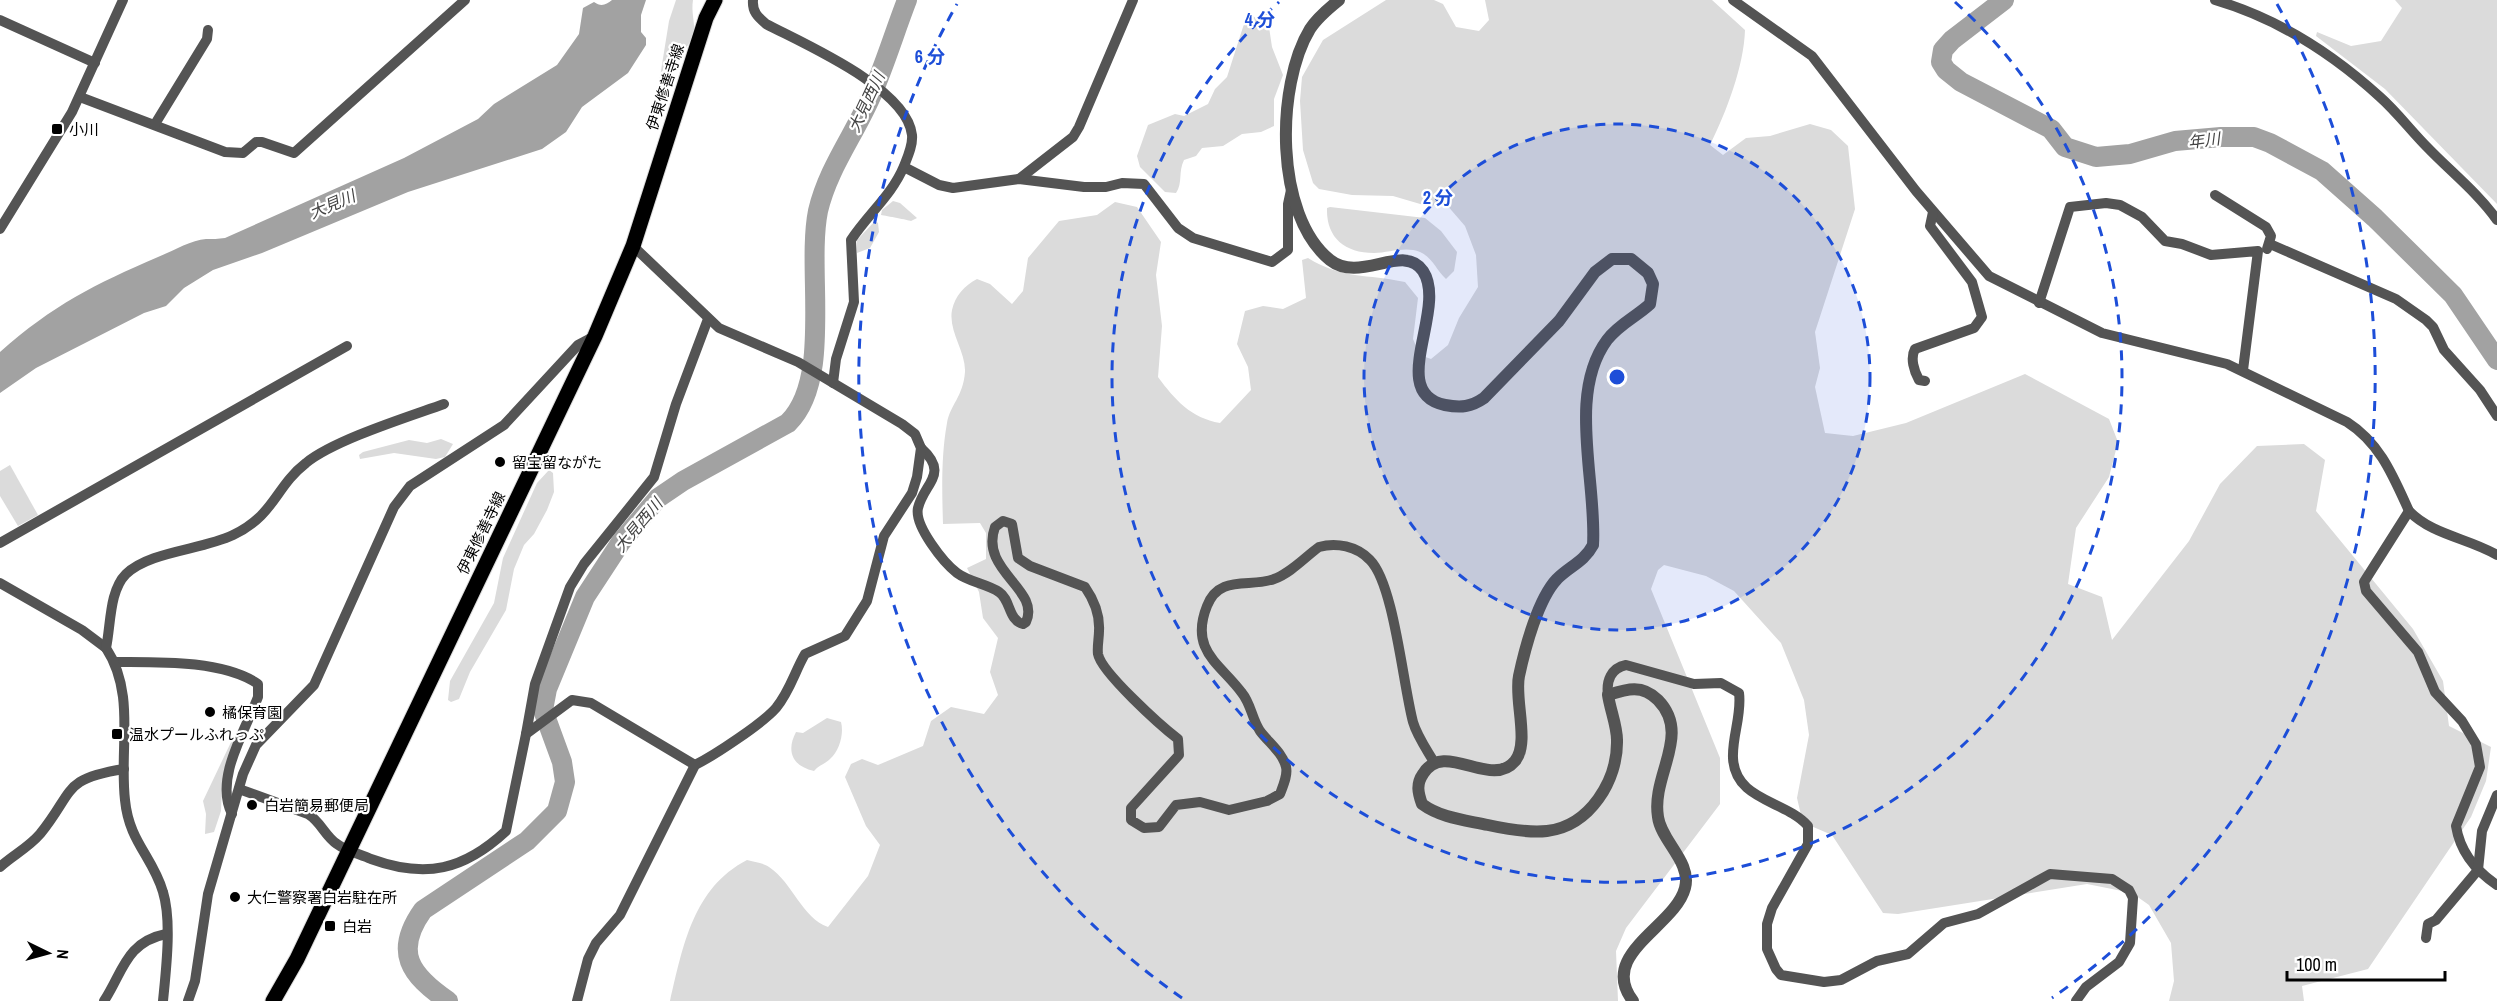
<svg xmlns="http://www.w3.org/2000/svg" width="2497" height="1001" viewBox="0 0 2497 1001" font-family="'Archivo Narrow','Noto Sans JP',sans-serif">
<rect width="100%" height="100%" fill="#fff"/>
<g fill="#dbdbdb">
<path d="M676,0H693C691,12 695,22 694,33C693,41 665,78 659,83L669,21Z"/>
<path d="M1386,0H1434L1443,4L1456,27L1479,31L1489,20L1485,0H1712L1745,30C1744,66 1726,113 1710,145L1723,155L1746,138L1770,136L1810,124L1831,130L1848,146L1855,209L1815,332L1820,368L1815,387L1825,433L1853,436L1906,423L2025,374L2109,419L2118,442L2109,477L2076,528L2068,584L2102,597L2112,640L2189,541L2220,484L2257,446L2304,444L2325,460L2316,511L2413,629L2443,681L2449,726L2491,747L2486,781L2471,817L2368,969L2302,986L2304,1001H2169L2174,981L2171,943L2149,905L2132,893L2087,884L1898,914L1883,913L1832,835L1811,826L1801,815L1797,798L1809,735L1804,700L1781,643L1734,591L1706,576L1664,565L1658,570L1651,589L1720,758V804L1626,928L1616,951L1618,1001H670C683,946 693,888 747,860C754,862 764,863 769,867C793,883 802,918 828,927L868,876L880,845L866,826L845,777L851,764L862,759L878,765L923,746L931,721L951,707L984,714L998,695L990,672L998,638L983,618L979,592L967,568L986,559V533L980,523L943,524C942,491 941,456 947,423C950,405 963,397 965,372C966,352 948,331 952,310C955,296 965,285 977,279L990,284L1012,304L1023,291L1028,258L1059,221L1097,215L1115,202L1137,207L1161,242L1156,275L1162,326L1158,377C1175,400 1191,418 1220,423L1251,390L1248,367L1237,344L1245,311L1263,306L1283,309L1306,298L1302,260L1308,258C1342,279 1367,274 1405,282L1418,298L1413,339L1420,355L1431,359L1448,345L1459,318L1478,287L1476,255L1465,226L1446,204L1427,206L1393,196L1352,195L1319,189L1313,183L1303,150L1300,101L1302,77L1323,40Z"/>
<path d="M2395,0H2497V204L2385,89L2316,36L2317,32L2351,46L2381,41L2402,8Z"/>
<path d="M1253,16L1269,27L1272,47L1283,75L1274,99V126L1261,132L1242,134L1223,146L1202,148L1196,156L1184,160C1178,172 1183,183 1176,193L1165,192L1140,167L1137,156L1148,125L1175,114L1184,116L1208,104L1215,89L1227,77L1243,27L1246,20Z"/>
<path d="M893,201L900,203L917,218L911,221C908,220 887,216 881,215L882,210Z"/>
<path d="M1330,207L1425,218L1441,231L1457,252L1454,271L1446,279C1436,270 1433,258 1420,252C1405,246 1389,253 1374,253C1344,253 1326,237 1327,208Z"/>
<path d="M875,221L878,223L879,232L870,248L857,253V240Z"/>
<path d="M441,439L453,444L445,457L436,459L394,453L360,459L359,455L363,452L409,440L427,443Z"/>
<path d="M10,465L38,515L18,526L0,496V471Z"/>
<path d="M549,470L553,473L554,492L547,510L534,534L524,545L514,569L506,610L470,672L459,699L451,702L448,700L450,681L494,603L503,558L537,483Z"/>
<path d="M827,718L841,722C844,733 840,750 830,759C825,764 819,765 814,771C792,766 786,751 796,732L803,733Z"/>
<path d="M232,740L234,741L222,788L221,811L214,832L205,834L206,814L203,801Z"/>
</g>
<path fill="#a2a2a2" d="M612,0H646L641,15V32L646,38V45L628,73L582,107L566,132L542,149L408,192L262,253L213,270L184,288L166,306L144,313L36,368L0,393V352C53,305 95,284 158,257C173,251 191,240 206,239C213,239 218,239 225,238L404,158L478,119L494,104L557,65L579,34L583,8L594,2C601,7 606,5 612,0Z"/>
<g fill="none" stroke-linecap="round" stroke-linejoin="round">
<g stroke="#a2a2a2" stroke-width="20">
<path d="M2004,0L1952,40L1943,50L1941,62L1946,70L1961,82L2051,129L2065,147L2096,157L2130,154L2175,141L2221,137H2254L2270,143L2322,171L2375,218L2453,295L2497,360"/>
<path d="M448,1001C410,975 393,952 423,910L527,841L557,811L565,782L562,762L543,710L547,689L585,597L621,542L658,498L683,481L788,423C833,379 806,271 818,211C828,168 855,134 872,94C885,64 895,31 907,0"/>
</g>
<g stroke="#dbdbdb" stroke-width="17">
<path id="primary" d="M273,1001L297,959L595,336L633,246L706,18L715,0"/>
</g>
<g stroke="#545454" stroke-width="10">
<path d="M753,0C752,12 758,17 766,24C804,44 907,88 912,135C913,145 908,156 904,166C892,195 868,214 851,240L854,302L836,359L833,383"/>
<path d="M1733,0L1812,56L1916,191L1989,276L2102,333L2227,364L2347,422C2380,443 2393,476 2409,511C2432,535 2468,538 2497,555"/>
<path d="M2215,0C2276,18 2333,54 2380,97C2397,112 2411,131 2427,147C2451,172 2477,192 2497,220"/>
<path d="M0,20L95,63"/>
<path d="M80,97L225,152L243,153L256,142H262L294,153L465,0"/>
<path d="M155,124L207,39L208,30"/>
<path d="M904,167L939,185L953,188L1019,179L1084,187H1106L1122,183L1144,184L1178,228L1193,238L1272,262L1288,250V204L1291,190"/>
<path d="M1019,179L1073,137L1079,127L1133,0"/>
<path d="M2215,195L2266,227L2271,236L2267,249"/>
<path d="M0,229L72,112L123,0"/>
<path d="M2270,244L2396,299L2426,320L2433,327L2444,350L2480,390L2497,416"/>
<path d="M2039,303L2070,207L2106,203L2120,205L2142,217L2165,241L2182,244L2211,255L2258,251L2243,370"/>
<path d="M1925,381L1919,380C1914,371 1910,358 1915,349L1974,328L1982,317L1972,282L1930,226L1933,212"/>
<path d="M921,448C950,474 924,483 918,508C914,526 944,563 957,573C969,582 987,584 999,592C1011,600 1008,620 1023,624L1026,622C1041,589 979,571 995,527L1003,521L1012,524L1018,558L1030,566L1085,587C1094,600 1100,615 1099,631C1099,638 1097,647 1098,654C1101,672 1161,726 1178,739L1179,755L1131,808V820L1144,828L1159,827L1176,805L1200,802L1229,810L1267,801L1280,794C1283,786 1288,775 1286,767C1283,753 1268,742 1260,731C1252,719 1251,704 1242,693C1221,664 1189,651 1207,606C1219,574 1250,588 1274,579C1291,573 1305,557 1319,547C1336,542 1357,546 1370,560C1394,584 1403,685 1413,722C1417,736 1427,750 1434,762"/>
<path d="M2409,511L2364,582L2366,591L2418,652L2435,692L2462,721L2476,744L2480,767L2456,826C2460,851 2476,871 2497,885"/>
<path d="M0,543L347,346"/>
<path d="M0,583L82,630L106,648"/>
<path d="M116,662C158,662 223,660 258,684V697C245,731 214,779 232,814"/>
<path d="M1608,695C1606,681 1611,668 1626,665L1694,684L1721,683L1739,693C1742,715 1732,736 1733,758C1735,801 1785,800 1808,826V844L1772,908L1767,924V949L1776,969L1781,975L1824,982L1841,980L1877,961L1908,954L1944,923L1978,914L2050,874L2112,879L2129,890L2133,898L2130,943L2119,962L2086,987L2076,1001"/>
<path d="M526,734L535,684L570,587L584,564L654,477L676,404L708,319"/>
<path d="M239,789L308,814C321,822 325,836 337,844C346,851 360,854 371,859C426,879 464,870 506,831L526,734L572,700L591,703L695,765"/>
<path d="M0,867C13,855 28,848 40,834C75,791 61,779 124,769"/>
<path d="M2426,938L2428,924L2436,920L2478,870L2482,831L2497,795"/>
<path d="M104,1001C123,972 126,942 166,934"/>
<path d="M163,1001C166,970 172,921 163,892C153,857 129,842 125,800C119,748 136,694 106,648C111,625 109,591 126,574C150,551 202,550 233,535C275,515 275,487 306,463C334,440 408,417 444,404"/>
<path d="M188,1001L195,981L208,894L243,774L256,745L314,685L394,507L410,486L504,425L578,345L595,336"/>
<path d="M577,1001L588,959L596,943L620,915L695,765C715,755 763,723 776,708C790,691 795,671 805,654L845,636L867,601L884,536L912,493L917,477L921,448L915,434L902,424L798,362L719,328L633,246"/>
</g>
<path stroke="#545454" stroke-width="12" d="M1339,0C1329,8 1317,18 1310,29C1276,85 1274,215 1330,260C1360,284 1404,242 1423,271C1448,309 1386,393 1445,405C1461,408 1471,407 1484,398L1559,321L1595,272L1612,259H1631L1648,273L1653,284L1650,304C1636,317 1619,324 1607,340C1567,394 1597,482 1593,545C1584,562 1570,566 1557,579C1538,599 1525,648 1519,676C1514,699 1530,743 1515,761C1491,790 1444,739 1423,774C1416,784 1418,793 1422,804C1441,818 1465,820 1488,825C1506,829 1528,833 1547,831C1590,826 1618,780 1617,740C1617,726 1610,709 1608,695C1627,689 1642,684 1658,700C1692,735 1651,775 1658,817C1661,841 1692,862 1685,888C1675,927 1597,954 1633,1001"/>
<use href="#primary" stroke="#000" stroke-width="15"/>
</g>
<circle cx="1617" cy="377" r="253" fill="#1d4ed8" fill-opacity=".12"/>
<g fill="none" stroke="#1d4ed8" stroke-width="3" stroke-dasharray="10 8">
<circle cx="1617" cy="377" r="253"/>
<path d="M1955 2A505 505 0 1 1 1279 2"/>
<path d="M1182 998A758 758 0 0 1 957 4M2277 4A758 758 0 0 1 2052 998"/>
</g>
<g fill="#000" stroke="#fff" stroke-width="2">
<rect x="51" y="123" width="12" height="12" rx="3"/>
<circle cx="500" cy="462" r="6"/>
<circle cx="210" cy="712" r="6"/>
<rect x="111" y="728" width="12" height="12" rx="3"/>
<circle cx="252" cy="805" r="6"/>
<circle cx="235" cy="897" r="6"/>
<rect x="324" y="920" width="12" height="12" rx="3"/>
</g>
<g text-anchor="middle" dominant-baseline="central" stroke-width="4.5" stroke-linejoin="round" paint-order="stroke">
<g font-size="15" fill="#000" stroke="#fff">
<text transform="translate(665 87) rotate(-72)">伊東修善寺線</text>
<text transform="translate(481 533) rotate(-64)">伊東修善寺線</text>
</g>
<g font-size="15" fill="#000" stroke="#fff" text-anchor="start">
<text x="69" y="129">小川</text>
<text x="512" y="462">留宝留ながた</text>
<text x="222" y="712">橘保育園</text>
<text x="129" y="734">温水プールふれっぷ</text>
<text x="264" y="805">白岩簡易郵便局</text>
<text x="247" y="897">大仁警察署白岩駐在所</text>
<text x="342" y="926">白岩</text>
</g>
<g font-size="16" font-style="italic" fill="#434343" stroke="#fff">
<text transform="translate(866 102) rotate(-65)">大見西川</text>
<text transform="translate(2204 140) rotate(-7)">年川</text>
<text transform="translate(332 204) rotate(-23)">大見川</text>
<text transform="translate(638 525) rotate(-50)">大見西川</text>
</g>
</g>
<circle cx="1617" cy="377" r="9" fill="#1d4ed8" stroke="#fff" stroke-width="3"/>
<g font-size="18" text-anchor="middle" font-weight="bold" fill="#1d4ed8" stroke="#fff" stroke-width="4.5" stroke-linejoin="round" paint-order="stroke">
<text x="1260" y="26">4 分</text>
<text x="930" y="63">6 分</text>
<text x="1438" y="204">2 分</text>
</g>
<g transform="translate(48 953) rotate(95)" stroke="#ffffff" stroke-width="4.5" paint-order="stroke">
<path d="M0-4.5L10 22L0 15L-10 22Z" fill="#000000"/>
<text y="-9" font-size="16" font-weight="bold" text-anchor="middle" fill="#000000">N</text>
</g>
<path d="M2287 971v9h158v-9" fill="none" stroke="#000000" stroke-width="3"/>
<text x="2296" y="971" font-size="18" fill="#000000" stroke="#ffffff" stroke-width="4.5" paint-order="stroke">100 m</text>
</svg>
